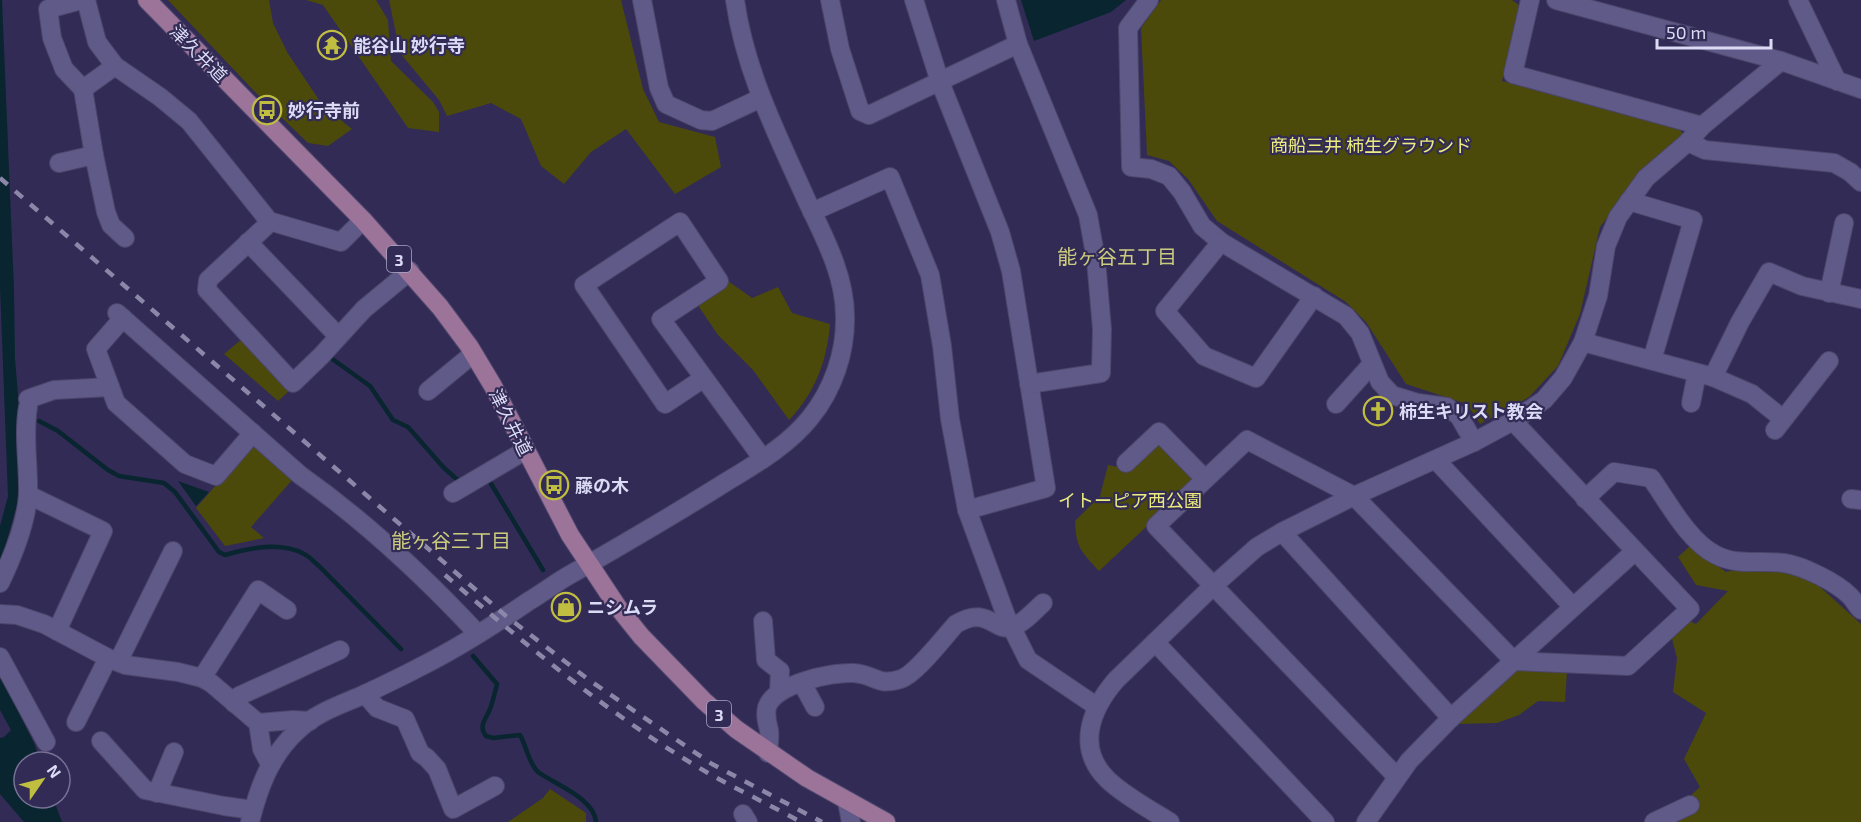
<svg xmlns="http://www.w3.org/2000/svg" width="1861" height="822" viewBox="0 0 1861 822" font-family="'Exo 2','Noto Sans JP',sans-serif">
<rect width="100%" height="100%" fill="#322b55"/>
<g fill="#4b4a0b">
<path d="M168,0H269L273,23L287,52L323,106L352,129L328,146L308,143L255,92Z"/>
<path d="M306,0H376L388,20L391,61L433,102L439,112V132L408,128L323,5Z"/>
<path d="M389,0H621L643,89L659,122L715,137L721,167L675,194L626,129L591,152L564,184L541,166L521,119L491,103L447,116L439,100L400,53Z"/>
<path d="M1161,0H1512L1519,5L1502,81L1677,126L1683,134L1646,168L1600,227L1580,314L1558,366L1529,397L1480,424L1467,404L1406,384L1366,322L1346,302L1217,221L1188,179L1169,161L1147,155L1141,28Z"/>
<path d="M728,281L752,298L778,287L792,313L830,324C827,361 815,393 789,420L753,370L718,335L697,304Z"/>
<path d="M242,339L289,391L278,401L224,354Z"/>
<path d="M1161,443L1191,473L1192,484L1099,571C1081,551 1076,548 1075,521L1100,496L1108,465L1128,469L1154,444Z"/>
<path d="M257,445L293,479L251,527L264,538L225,546L196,508L250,446Z"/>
<path d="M1690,546L1726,572L1767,562L1809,577L1861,624V822H1676L1671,814L1700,787L1684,759L1706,713L1673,692L1677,658L1671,635L1689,621L1696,624L1728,591L1696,585L1678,557Z"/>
<path d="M1520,669L1567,671L1565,702L1538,701L1519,715L1497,723L1455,724L1510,673Z"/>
<path d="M550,789L586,813V822H508L543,798Z"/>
</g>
<g fill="#082530">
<path d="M0,0H2L14,290L15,359L21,430L20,495L0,564V526L8,496L0,286Z"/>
<path d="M1021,0H1126L1111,12L1034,41Z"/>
<path d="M178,481L209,492L196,506Z"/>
<path d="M0,675L35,745L40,762H24V798H53L62,822H24L0,794V738L4,737L11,730L0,710Z"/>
</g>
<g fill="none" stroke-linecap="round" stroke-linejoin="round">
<g stroke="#082530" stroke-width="4.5">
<path d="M331,358L370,386L393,420L408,427L444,468L460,482L461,481"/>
<path d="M39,421L58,431L108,470L119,476L164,483L175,492L219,552L225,555C248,548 281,541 304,554C309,556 314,562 319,566L401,649"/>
<path d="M490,482L543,570"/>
<path d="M473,656L497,684C495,692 493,701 490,709C486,719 478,726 486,736L493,738L520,735C526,745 529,764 538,772C556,785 594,798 596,822"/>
</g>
<g stroke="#4c466b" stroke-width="20">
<g id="minor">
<path d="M81,0L48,9L52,38L64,69L83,89"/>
<path d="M86,0L97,42L115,66L160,97L189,121L269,221L341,242L363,220"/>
<path d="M642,0L659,88L666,104L701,120L712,121L761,98"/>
<path d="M830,0L840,49L860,111L869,115L1018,44"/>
<path d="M914,0L940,82L1000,232L1011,271L1046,488L967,510"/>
<path d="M1006,0L1018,44L1088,215L1096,260L1102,329L1101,373L1029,384"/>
<path d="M1149,0L1128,28L1131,167L1151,169L1169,176L1182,192L1202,226L1221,242L1346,316L1360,333L1380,382L1392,395L1418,403L1447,407L1459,416L1474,442"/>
<path d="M1530,0L1513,74L1702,126"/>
<path d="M1556,0L1781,61L1861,89"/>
<path d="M1798,0L1837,81"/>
<path d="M1688,142L1705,150L1834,163L1850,172L1861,182"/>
<path d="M94,155L83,89L115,66"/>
<path d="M59,163L94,155L106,212L111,225L125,238"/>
<path d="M1629,201L1693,220L1652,360"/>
<path d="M812,212L890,177L930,275L942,346L950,419L967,510L1006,616L1028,660L1096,706"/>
<path d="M269,221L265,227L208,280L207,290L293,383L321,356L364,309L410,271"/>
<path d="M248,242L338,336"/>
<path d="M1221,242L1165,311L1204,356L1256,378L1314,296"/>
<path d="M1829,293L1844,223"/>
<path d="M117,313L300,475C365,521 424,576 478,634"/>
<path d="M123,318L96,349L116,403L185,464L216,476L253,433"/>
<path d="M1583,342L1713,377L1740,322L1769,272L1802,286L1861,299"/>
<path d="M1713,377L1752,394L1783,419"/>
<path d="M704,378L665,404L584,285L680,222L719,281L661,319L763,459"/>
<path d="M428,391L473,354"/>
<path d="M28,399L54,390L110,387"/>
<path d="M1691,403L1697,373"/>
<path d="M1336,404L1372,364"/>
<path d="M1775,430L1829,361"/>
<path d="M1436,460L1573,607"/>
<path d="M1126,463L1159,432L1205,479"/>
<path d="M453,493L526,450"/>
<path d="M28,497L35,498L103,531L57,631"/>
<path d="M1585,499L1614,472L1651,478C1668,502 1689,542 1716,555C1737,566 1761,560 1784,563C1803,566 1836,582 1850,596C1854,600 1857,606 1861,610"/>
<path d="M1851,499L1861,500"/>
<path d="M1282,532L1451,718"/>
<path d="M0,583C13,556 26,525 28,495C29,466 23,436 28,407"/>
<path d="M0,614L17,615L44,624L108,658L125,665L178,672L202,678L211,683L258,723L262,749L270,764"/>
<path d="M763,621L766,660L780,671L779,692"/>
<path d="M1155,642L1325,822"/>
<path d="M0,657L46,742"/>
<path d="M118,662L173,551"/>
<path d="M202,678L258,590L287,610"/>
<path d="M802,683L815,707"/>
<path d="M365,694L377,708L405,719L420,753L427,758L437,769L453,809L495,786"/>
<path d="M234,703L239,696L340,650"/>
<path d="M76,722L108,658"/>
<path d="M258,723L293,720L310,721"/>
<path d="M101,741L145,790L224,806L253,810"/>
<path d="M768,753C769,745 770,737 769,730C767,722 765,716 767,707C775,684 831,672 853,673C876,674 876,687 901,679C916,674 944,637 956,624C988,605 993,632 1012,627C1023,624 1034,611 1043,603"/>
<path d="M1397,777L1156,526L1247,440L1354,496L1514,661L1628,666L1690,609L1513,421"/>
<path d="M157,793L174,752"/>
<path d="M847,802L851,822"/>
<path d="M743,814L748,822"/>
<path d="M250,822C259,787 270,756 297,731C315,713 340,705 363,695C382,686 401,677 420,667C458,648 494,625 529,601C544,592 558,581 573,573C622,545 670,517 718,487C750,467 786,448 810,418C833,390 846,352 845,316C845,275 824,237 807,201C778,136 745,72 735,0"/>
<path d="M1170,822C1149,809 1125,796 1108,780C1075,748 1091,709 1116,680L1213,586L1257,547L1282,532L1354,496L1474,442L1513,421L1544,400L1563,378L1583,342L1598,296L1606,246L1618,217L1646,178L1688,142L1702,126L1781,61"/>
<path d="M1366,822L1409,761L1451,718L1634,552"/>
<path d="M1654,822L1690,805"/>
</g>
</g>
<g stroke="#4c466b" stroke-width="20">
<path id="major" d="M147,0L363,220L440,307L469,346L493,386L570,535L617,606L641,636L704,701L736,729L807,778L886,822"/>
</g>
<use href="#minor" stroke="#5f5a88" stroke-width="18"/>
<use href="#major" stroke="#9c7399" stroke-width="18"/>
<g stroke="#8b87a9" stroke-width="4.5" stroke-dasharray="10 10" stroke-linecap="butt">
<path d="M0,178L506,616L589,680L712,764L822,822"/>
<path d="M445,575C527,646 613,718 708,773C738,790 770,805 801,822"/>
</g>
</g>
<defs>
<g id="temple-ring" transform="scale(1.5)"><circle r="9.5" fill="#322b55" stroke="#c0be41" stroke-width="1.5"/><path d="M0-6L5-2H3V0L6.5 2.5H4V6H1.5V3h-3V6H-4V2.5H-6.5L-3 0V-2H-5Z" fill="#c0be41"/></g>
<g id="bus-ring" transform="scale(1.5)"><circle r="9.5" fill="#322b55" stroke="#c0be41" stroke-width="1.5"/><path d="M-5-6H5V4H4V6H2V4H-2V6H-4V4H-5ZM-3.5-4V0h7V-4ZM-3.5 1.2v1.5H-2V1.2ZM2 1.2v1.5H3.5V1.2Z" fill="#c0be41"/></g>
<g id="church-ring" transform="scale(1.5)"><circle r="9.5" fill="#322b55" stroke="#c0be41" stroke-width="1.5"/><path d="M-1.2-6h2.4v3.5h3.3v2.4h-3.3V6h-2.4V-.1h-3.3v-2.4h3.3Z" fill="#c0be41"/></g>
<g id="shop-ring" transform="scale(1.5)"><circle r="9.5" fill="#322b55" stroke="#c0be41" stroke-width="1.5"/><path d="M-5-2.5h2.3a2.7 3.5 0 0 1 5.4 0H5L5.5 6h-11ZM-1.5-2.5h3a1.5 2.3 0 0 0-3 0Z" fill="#c0be41"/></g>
</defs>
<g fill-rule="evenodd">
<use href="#temple-ring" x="332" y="45"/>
<use href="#bus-ring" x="267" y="110"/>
<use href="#church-ring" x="1378" y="411"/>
<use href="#bus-ring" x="554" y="485"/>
<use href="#shop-ring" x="566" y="607"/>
</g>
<g text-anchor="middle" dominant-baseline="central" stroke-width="4.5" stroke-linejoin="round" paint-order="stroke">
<g fill="#322b55" stroke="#a9a6c6" stroke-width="1.5">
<rect x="387" y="246" width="24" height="26" rx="4.5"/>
<rect x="707" y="701" width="24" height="26" rx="4.5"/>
</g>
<g font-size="16" font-weight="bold" fill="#dcdbf6">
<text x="399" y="259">3</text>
<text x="719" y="714">3</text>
</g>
<g font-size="18" font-weight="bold" fill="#dcdbf6" stroke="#322b55" text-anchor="start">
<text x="353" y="45">能谷山 妙行寺</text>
<text x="288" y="110">妙行寺前</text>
<text x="1399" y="411">柿生キリスト教会</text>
<text x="575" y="485">藤の木</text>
<text x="587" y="607">ニシムラ</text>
</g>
<g font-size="18" fill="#dcdbf6" stroke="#322b55">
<text transform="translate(199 53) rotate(45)">津久井道</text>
<text transform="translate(511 422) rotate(63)">津久井道</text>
</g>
<g font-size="18" fill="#ebeb7f" stroke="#322b55">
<text x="1371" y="145">商船三井 柿生グラウンド</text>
<text x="1130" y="500">イトーピア西公園</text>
</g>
<g font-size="20" fill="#cccc7e" stroke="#322b55">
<text x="1117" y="256">能ヶ谷五丁目</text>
<text x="451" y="540">能ヶ谷三丁目</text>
</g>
</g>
<g transform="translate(42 780) rotate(55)"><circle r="28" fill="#322b55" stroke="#767195" stroke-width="1.5"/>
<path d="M0-4.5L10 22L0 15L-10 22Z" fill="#c0be41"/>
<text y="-9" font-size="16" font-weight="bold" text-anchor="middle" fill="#dcdbf6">N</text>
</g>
<path d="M1657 39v9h114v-9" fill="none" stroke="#dcdbf6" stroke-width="3"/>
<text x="1666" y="39" font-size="18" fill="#dcdbf6" stroke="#322b55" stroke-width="4.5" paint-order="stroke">50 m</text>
</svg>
